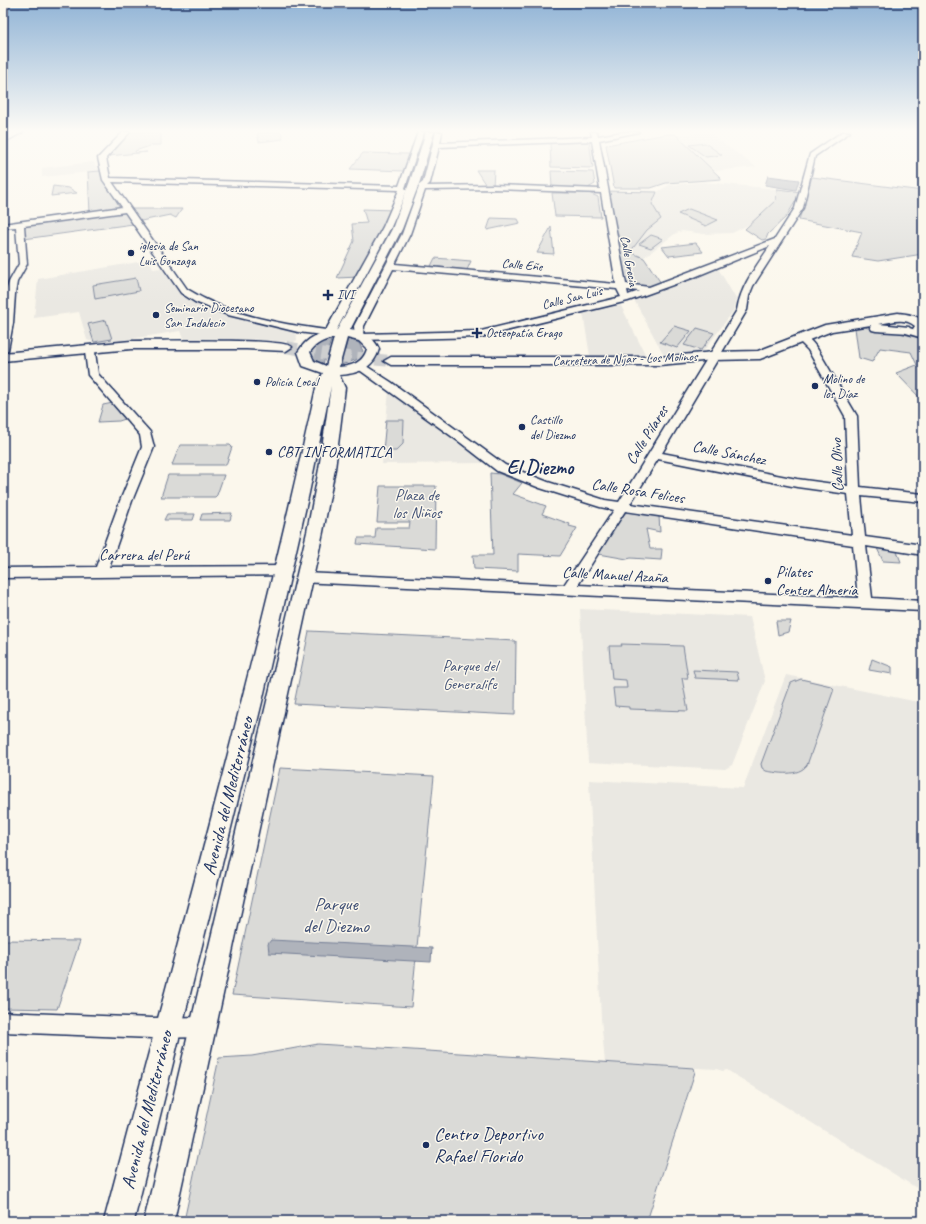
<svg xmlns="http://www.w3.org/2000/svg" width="926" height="1224" viewBox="0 0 926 1224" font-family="Caveat,sans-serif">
<rect width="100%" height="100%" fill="#fbf7ec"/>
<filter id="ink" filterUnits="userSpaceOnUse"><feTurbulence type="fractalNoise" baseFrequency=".025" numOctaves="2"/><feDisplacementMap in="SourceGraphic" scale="8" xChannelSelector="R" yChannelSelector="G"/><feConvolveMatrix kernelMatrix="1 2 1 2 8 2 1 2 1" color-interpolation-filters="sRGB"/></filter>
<g filter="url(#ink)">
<g fill="#eae8e2">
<path d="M709,133L756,167L715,171L676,135Z"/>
<path d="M93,162L100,171L42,177V168Z"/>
<path d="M703,182L777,189L776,200L754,222L732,233L704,234L682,231L676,233L643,258L629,252L657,192L669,185Z"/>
<path d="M150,260L153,269L161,268L180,293L211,309L296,331L297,340L294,342L241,339L184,340L180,331L124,340L123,343L99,344L87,340L79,312L34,318L38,279Z"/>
<path d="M715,268L719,270L736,299L734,310L703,352L664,355L633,298Z"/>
<path d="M612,305L621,306L646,356H590L583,313Z"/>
<path d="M389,390L486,463L382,464Z"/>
<path d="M580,609L750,617L765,681L732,765L725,769L588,762Z"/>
<path d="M786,675L923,703V1192L727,1070L723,1071L716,1069L605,1063L601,1018L589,780L743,788Z"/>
</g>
<g fill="#dadad7" stroke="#7a849a">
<path d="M130,132H161V145H153L135,151L136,153L147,152L109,156Z"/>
<path d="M281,132L283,139L259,142L257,133Z"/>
<path d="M667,134H675L722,179L666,183L651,188H614L606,145Z"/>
<path d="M589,141L593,168L551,167L550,142Z"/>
<path d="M705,143L722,155L706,157L689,145Z"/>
<path d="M363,153L408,154H409L404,171L350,169Z"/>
<path d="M476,170H494L493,186L487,187Z"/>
<path d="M100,171L120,208L90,213L88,172Z"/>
<path d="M551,171L593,172L595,184L588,188L552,187Z"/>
<path d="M812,177L923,191V254L878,261L852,257L862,232L799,220Z"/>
<path d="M53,186L69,188L77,193L51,196Z"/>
<path d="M777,189L801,192L786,217L768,234L766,239L762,240L745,229L776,200Z"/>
<path d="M604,191L657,192L652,204L661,219L647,230L630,252L644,258L661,283L650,287L625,285Z"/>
<path d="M552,193H589L598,197L601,217L555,216Z"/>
<path d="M127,209H182L176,218L170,215L136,222Z"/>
<path d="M363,209L395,210L359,277L337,278L354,241L352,224L367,223Z"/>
<path d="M689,209L718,220L706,226L678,214Z"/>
<path d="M125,212L133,224L24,239L22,226Z"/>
<path d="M491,218L518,219L520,223L487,230Z"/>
<path d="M551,227L554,254L537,253Z"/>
<path d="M651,235L663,239L651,248L639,244Z"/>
<path d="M696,243L703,252L669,256L662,247Z"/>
<path d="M435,258L471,261L467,270L431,266Z"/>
<path d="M136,278L139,291L95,299L93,285Z"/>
<path d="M106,320L112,339L94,342L88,324Z"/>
<path d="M674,326L691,331L677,348L660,342Z"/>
<path d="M865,327L883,333L892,331L923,339V401L896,373L917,365L911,352L880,348L872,362L859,358L855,328Z"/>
<path d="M697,328L714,333L701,350L684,345Z"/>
<path d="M113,403L116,405L114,406L122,416L124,415L125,419L119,421L98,422L103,405Z"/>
<path d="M386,420H404L403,444L396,451H383Z"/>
<path d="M180,445H230L232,447L226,465H172Z"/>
<path d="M490,473L500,474L522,483L513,494L546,506L542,514L570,524L569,526L577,528L560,556L518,554V571L474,569L473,555H493Z"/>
<path d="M168,475H224L217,495L215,497H161Z"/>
<path d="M380,486H436L435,549L357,544L358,538H375L376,528H409L410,522H377Z"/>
<path d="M626,512L659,516L660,532L646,529L650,549H662L661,560L631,558L627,559L599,554L611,532Z"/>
<path d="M232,513L230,520H200L202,514Z"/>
<path d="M167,514H195L193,520H164Z"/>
<path d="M876,546L896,549L901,562L883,561Z"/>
<path d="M776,621H791L788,632L778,635Z"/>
<path d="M309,631L516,641L515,715L294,704Z"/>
<path d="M621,644L683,646L688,678H682L688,711L629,709V707L615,706L613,688H627L626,680L612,679L609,646H622Z"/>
<path d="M872,659L892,667V674L869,670Z"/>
<path d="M693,670L737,672L739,680L695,678Z"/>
<path d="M801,679L831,686L834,689L807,765C798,777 778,773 766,771L762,768L761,764L791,683Z"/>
<path d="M280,768L434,776L411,1007L232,995Z"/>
<path d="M3,940L80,941L57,1009L3,1008Z"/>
<path d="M318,1044L694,1068L695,1072L647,1221H184L219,1058L252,1056Z"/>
</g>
<g fill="#afb3bb" stroke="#747e96">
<path d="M768,176L799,180L796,190L765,185Z"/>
<path d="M332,338L323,364L315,360L311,354C313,343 323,341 332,338Z"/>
<path d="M348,338L359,343L363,351L356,360L341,365Z"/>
<path d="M271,940L432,948L431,962L269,953L268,944Z"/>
</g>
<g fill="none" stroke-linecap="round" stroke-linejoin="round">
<path stroke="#cecfd0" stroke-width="12" stroke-dasharray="12 6" stroke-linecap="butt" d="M286,347L338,356L391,361"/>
<g stroke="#1b2f5e" stroke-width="3">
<g id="minor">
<path d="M123,132H130L106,158L110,178L399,186L418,132H424L405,188L407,190L391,227L336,331L341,332L343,334L341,336H331L326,339L323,338L322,335L298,332L228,315L195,302L181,293L125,212L24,226L27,264L17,282L15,294L13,323L8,350L3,353L5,294L9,282L19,264L16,227L3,228V224L122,207L103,180L98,158ZM112,182L399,190L383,227L326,330C279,324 228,315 187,289Z"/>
<path d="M436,132H442L440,143L592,137L591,132H597L598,136L623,132H639L599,140L626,284L649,287L775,239L795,208L810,154L842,132H850L815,156L803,208L753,286L749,296L747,310L662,453L797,479L848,486L845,416L808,350L797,339L799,337C808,335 813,343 818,350L857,416L860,487L923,494V502L861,496L865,537L923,545V555L866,546L872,598L923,601V611L300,582L298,578L300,574L305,573L564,585L614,510L600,507L540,488L497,471L461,443L354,366L355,364H363L391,382L505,465L548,482L605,500L619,502L737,310C741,285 756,267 770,246L692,278L628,301L481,337L361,340L355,338L354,326L402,234L419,187L418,186L423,182ZM592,141L600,189L493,185L427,186L430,183L439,147ZM493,189L601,193L616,284L395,264L410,234L425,190ZM393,269L617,289L621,297L481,331L363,334L364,326ZM627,290L639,291L628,295ZM658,459L797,487L848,494L852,535L630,504ZM625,511L853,545L858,598L578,585Z"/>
<path d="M909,328L923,332V338L906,333L904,331Z"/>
<path d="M90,349L95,352L98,374L150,432L154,447L132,501L109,567L285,566L290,567L292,571L290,575L3,578V568L96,567L120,501L142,447L140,435L88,375L85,352Z"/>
<path d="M3,1012L152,1018L204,1017L211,1020L214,1027L211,1034L204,1037L152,1038L3,1032Z"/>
</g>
</g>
<g stroke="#1b2f5e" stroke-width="3">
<g id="major">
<path d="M12,132H23L3,143V137Z"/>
<path d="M426,132H434L420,181L402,229L350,330C363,332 373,336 379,349C374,368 358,374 339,375L345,388L335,469L323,532L174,1221H144L307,532L319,469L331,386L309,493L262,702L134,1221H104C177,944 255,668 316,388L323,373L303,366L298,352C307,337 320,332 337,330L392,229L410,181ZM334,338L326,366L314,361L310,352C316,343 324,340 334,338ZM347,338L359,341L367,349C363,363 352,366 339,367Z"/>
<path d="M898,313C907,314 916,315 923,321V332H915L913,329L915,326C904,317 892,322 879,324L909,327L911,330L909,333L876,331L872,330L870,327L871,325L832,331L760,359L714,360L659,365H391L384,361L391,357H659L714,352L758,351L825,325Z"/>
<path d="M131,341C151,341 286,338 292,347L286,351L246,349H131L3,361V353Z"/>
</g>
</g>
<use href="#minor" fill="#fbf7ec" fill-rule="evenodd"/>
<use href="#major" fill="#fbf7ec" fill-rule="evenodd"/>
</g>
</g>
<linearGradient id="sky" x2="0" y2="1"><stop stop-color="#91b4d6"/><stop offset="0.43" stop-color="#fdfbf6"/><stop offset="1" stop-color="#fdfbf6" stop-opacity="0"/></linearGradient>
<rect width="926" height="304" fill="url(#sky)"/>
<g fill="#1b2f5e" stroke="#fbf7ec" stroke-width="1.5">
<circle cx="131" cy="253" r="4"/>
<path d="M326 289h4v4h4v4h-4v4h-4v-4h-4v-4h4z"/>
<circle cx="156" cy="315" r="4"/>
<path d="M475 327h4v4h4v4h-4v4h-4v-4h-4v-4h4z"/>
<circle cx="257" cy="382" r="4"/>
<circle cx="815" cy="386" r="4"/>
<circle cx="522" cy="427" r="4"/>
<circle cx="269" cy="452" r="4"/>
<circle cx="768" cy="581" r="4"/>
<circle cx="426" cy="1145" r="4"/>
</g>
<g text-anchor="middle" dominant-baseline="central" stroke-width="3" stroke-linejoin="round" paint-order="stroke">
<g font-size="13" fill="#1b2f5e" stroke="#fbf7ec" text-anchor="start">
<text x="139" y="246">iglesia de San<tspan x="139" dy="15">Luis Gonzaga</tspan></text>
<text x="337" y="295">IVI</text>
<text x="164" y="308">Seminario Diocesano<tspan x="164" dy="15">San Indalecio</tspan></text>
<text x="486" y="333">Osteopatía Erago</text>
<text x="823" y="379">Molino de<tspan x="823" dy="15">los Díaz</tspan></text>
<text x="265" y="382">Policía Local</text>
<text x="530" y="420">Castillo<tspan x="530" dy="15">del Diezmo</tspan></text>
</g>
<g font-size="13" fill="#1b2f5e" stroke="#fbf7ec">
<text transform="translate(629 261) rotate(80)">Calle Grecia</text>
<text transform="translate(522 265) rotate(5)">Calle Eñe</text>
<text transform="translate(572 298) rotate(-14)">Calle San Luis</text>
<text transform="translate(625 359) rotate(-2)">Carretera de Níjar - Los Molinos</text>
</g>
<g font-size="16" fill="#1b2f5e" stroke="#fbf7ec">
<text transform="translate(647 435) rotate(-58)">Calle Pilares</text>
<text transform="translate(729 453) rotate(11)">Calle Sánchez</text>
<text transform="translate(837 465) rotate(-92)">Calle Olivo</text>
<text transform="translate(638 491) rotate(9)">Calle Rosa Felices</text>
<text x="144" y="555">Carrera del Perú</text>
<text transform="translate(615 575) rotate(3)">Calle Manuel Azaña</text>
</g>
<g font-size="16" fill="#1b2f5e" stroke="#fbf7ec" text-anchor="start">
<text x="277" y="452">CBT INFORMATICA</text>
<text x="776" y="572">Pilates<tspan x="776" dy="18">Center Almería</tspan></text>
</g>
<g font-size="16" fill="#415176" stroke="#fbf7ec">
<text x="417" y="495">Plaza de<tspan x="417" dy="18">los Niños</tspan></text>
<text x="470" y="666">Parque del<tspan x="470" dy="18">Generalife</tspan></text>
</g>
<g font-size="19" fill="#1b2f5e" stroke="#fbf7ec">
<text transform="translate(228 796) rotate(-76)">Avenida del Mediterráneo</text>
<text transform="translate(147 1110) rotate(-76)">Avenida del Mediterráneo</text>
</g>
<g font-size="19" fill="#415176" stroke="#fbf7ec">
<text x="336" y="904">Parque<tspan x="336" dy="22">del Diezmo</tspan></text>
</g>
<g font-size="19" fill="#1b2f5e" stroke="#fbf7ec" text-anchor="start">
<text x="434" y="1134">Centro Deportivo<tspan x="434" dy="22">Rafael Florido</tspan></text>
</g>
<g font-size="20" font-weight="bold" fill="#1b2f5e" stroke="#fbf7ec">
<text x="540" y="467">El Diezmo</text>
</g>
</g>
<rect width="926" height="1224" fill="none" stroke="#fbf7ec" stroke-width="16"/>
<rect x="8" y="8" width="910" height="1208" fill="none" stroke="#1b2f5e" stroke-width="1.5" filter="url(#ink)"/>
</svg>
